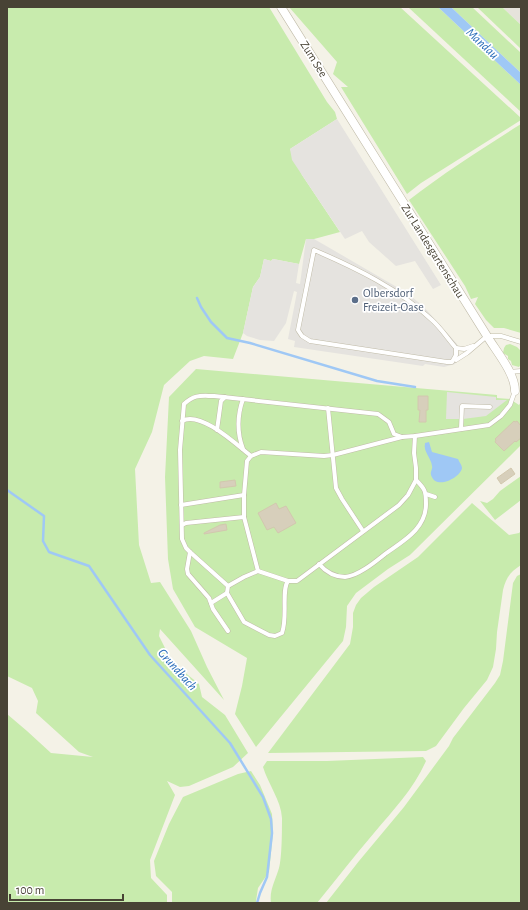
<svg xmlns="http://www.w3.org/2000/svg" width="528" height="910" viewBox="0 0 528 910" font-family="'Alegreya Sans',sans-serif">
<rect width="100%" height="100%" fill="#f4f2e7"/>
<path fill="#e6e3db" d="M502,7H521V25L519,23Z"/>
<g fill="#c8ebad">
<path d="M7,7H269L327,102L335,112L337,119L290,149L302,175L340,232L314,239H306L299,264L273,259L271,261L264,259L260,277L253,287L243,333L233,359L204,356L190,361L164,385L152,432L135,469L139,545L151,583L160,582L191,631L207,667L224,700L160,629L159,636L172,662L199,684L202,697L225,715L248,753L233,767L189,786L180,787L167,781L175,795L150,860L151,878L167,895V903H7V714L27,731L51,753L93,757L79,752L36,713L38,701L32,688L7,676Z"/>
<path d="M289,7H400L521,118V120L421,183L407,194L341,87H348L333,74L337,62Z"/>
<path d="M408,7H438L521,85V112Z"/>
<path d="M451,7H472L521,53V73Z"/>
<path d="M477,7H502L521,25V49Z"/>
<path d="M521,124V333L504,328H494L486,320L475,304L478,297L471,299L465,286L409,200C445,172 483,148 521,124Z"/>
<path d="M510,344L517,347L521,351V364L519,367L512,365L511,361L508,359V356L503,353L504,348L506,345Z"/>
<path d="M196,369L497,395V398L510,399L519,405L521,402V445L410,555L388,569L356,593L347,606L346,627L343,641L256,747L235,714L242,686L247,658L195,627L173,589L168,559L165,477L169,397Z"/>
<path d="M521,476V500L495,520L480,501L487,503L493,499L500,491Z"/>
<path d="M472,503L509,535L519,533L521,531V565C510,572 506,578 503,590L497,632L496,649L493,667L487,680L464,708L436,746L426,751L268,753L350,644L353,627V613L356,605L361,598L374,587L418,557Z"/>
<path d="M521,574V903H326L359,861L404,807L449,746L453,738L495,683L500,675L503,661L513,583L517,576Z"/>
<path d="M423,757L426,761C413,790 394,809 374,833C354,856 336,880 317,903H271C269,890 276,879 279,868C282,858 282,829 282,818C281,800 268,784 263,767L267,761H327Z"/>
<path d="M251,771L260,785L272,814L273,833L269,872L258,888L256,901V903H172V892L156,876L154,861L169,824L183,797L238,774Z"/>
</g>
<g fill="#e5e3df">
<path d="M337,119L441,285L433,289L415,261L396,266L369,242L362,231L345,239L302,175L292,160L290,149Z"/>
<path d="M306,239H314L328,247L407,293L423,306L457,344L459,355L455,364L444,367L425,364L423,366L294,347L295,341L288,339L297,292L294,291L286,323L274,341L260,340L247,336L243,333L253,287L260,277L264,259L271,261L273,259L299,264L296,283L300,284Z"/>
<path d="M447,392L496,397V400H507L486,416L463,419H446Z"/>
</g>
<g fill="#9fc8f5">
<path d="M438,7H451L521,73V85Z"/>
<path d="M429,442L432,452L458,459C459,462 462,465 462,468C461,477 436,491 431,475C430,471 433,469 432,466C431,457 423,452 425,443Z"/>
</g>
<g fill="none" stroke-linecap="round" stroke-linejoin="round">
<g stroke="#9fc8f5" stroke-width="2.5">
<path d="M197,298L201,307L211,322L227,338L250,343L377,381L415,387"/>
<path d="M7,490L44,516L43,541L49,552L89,566L150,655L230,743L263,797L271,819L272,833L267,877L260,893L257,903"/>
</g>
</g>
<g fill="#d7cfbb" stroke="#d2c8ae">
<path d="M418,396H428V410H426V422H419L420,410H418Z"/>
<path d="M514,421L515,422L517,421L521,426V438L516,442L515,441L504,451L495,442L496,440L495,439Z"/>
<path d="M511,468L515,474L501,484L497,478Z"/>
<path d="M235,480L236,486L220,488V482Z"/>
<path d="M276,503L279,509L286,506L296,523L278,533L274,527L267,530L258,513Z"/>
<path d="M226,524L227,530L204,534V533L220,525Z"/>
</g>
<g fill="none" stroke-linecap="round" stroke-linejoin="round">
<g stroke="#c0bba8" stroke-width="5">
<g id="service">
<path d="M314,250C356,268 399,289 432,320C441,328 448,339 456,348V355L452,362H447L310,341L302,336L298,330Z"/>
<path d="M456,348L464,349L473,346"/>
<path d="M456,360L467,353L487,336H501L521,342"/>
<path d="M509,372L521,371"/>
<path d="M243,399C237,416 237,433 243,449"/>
<path d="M328,408L336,488L342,499L363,531"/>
<path d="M182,421C200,410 237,445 251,456"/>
<path d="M461,429L462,406L490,407"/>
<path d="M217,430L221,401L225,397"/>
<path d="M426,494L435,497"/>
<path d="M181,505L244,495"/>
<path d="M182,525L186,523L244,517"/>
<path d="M190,552L187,569L188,574L209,598L213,609L228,631"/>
<path d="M319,564C326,572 334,577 345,577C358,576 375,562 385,554C403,541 426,529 426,504C426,491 425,489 416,480"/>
<path d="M258,571L244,517V495L247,461L251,456L261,452L324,456L333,455L402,437L415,436L489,425L501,416L510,405L515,391"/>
<path d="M288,581C281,590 288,617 282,633L275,636L269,635L244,622L227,593L228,586L244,577L258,571L288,581H297L399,505L408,495L416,480V468L414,453L415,436"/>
<path d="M228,586L190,552L186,548L182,539L180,450L184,404C195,394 201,396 214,396L378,414L389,422L394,434L402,437"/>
<path d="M211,603L227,593"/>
</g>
</g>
<g stroke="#c0bba8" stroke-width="9">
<path id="minor" d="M281,7L487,336C496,351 515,373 515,391"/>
</g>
<use href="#service" stroke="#fff" stroke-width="4"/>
<use href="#minor" stroke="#fff" stroke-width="8"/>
</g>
<circle fill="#5c6f8a" stroke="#fff" stroke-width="1.5" cx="355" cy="300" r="4"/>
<g text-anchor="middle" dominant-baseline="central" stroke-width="3.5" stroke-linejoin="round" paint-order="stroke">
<g font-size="12" fill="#484335" stroke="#fff">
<text transform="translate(314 59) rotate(58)">Zum See</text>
<text transform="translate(433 251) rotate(58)">Zur Landesgartenschau</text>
</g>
<g font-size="12" fill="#4e5e75" stroke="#fff" text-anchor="start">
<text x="363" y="293">Olbersdorf<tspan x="363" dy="14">Freizeit-Oase</tspan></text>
</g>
<g font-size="13" font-style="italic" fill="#286cba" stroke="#fff">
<text transform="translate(482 44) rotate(43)">Mandau</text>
<text transform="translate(177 670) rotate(48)">Grundbach</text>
</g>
</g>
<rect width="528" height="910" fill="none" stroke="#484335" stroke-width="16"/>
<path d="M10 894v6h113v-6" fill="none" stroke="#484335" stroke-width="2"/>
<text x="16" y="894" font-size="12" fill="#484335" stroke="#ffffff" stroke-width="3" paint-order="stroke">100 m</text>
</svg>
